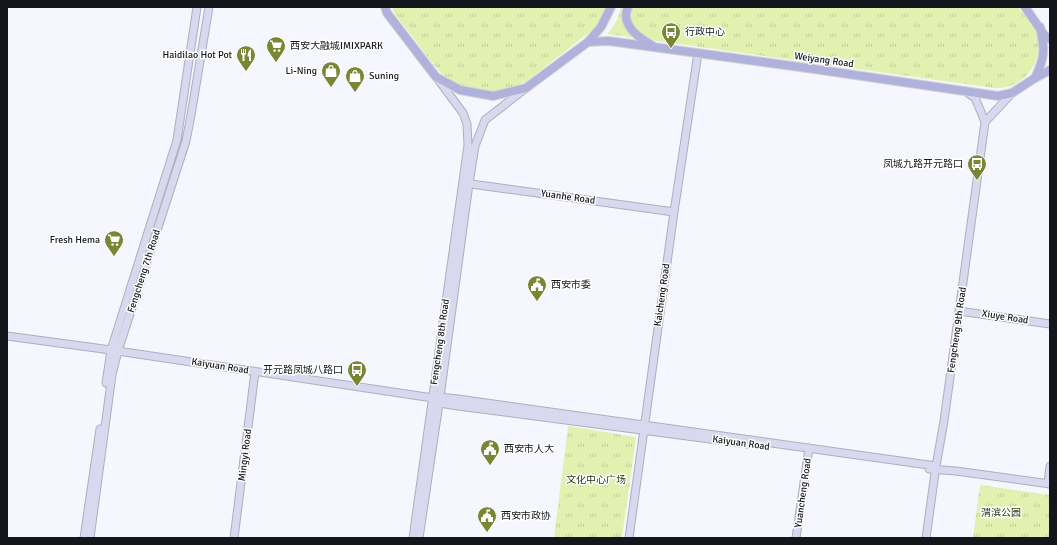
<svg xmlns="http://www.w3.org/2000/svg" width="1057" height="545" font-family="Signika,'Noto Sans SC',sans-serif">
  <defs>
    <pattern id="grass-tufts" width="24" height="20" patternUnits="userSpaceOnUse"><rect width="24" height="20" fill="#e3f1b0"/><path d="M3 7l-1-3M5 7V3M7 7l1-3M15 17l-1-3M17 17v-4M19 17l1-3" fill="none" stroke="#c2ce97"/></pattern>
  </defs>
  <rect width="100%" height="100%" fill="#f5f6fe"/>
  <path fill="url(#grass-tufts)" d="M392,7H607L598,24L591,31L527,81C501,95 469,95 446,77C437,70 430,60 423,51C414,39 405,27 395,15Z
    M621,7H1017C1024,13 1031,20 1035,28C1046,52 1032,81 1006,87C1002,88 998,88 994,88L607,34C614,27 620,16 621,7Z
    M568,426L636,437L622,538H554Z
    M980,485L1050,495V538H973Z"/>
  <g fill="none" stroke-linecap="round" stroke-linejoin="round">
    <defs>
      <path id="secondary" d="M965,91L975,98L981,112L985,122
        M464,183L674,212
        M959,311L1050,324
        M7,336L111,350L433,398L440,397L458,399L936,466
        M106,383L111,350L177,140L197,7
        M433,398L439,403L458,406L748,444
        M929,469L956,471L1050,484
        M1048,483L1050,466
        M84,538L100,429
        M90,538L112,375L118,351L186,141L191,115L209,7
        M234,538L255,372
        M413,538L468,145L467,124L463,113L437,78
        M419,538L440,397L469,184L475,146L485,120L526,88
        M629,538L674,212L698,53
        M796,538L809,448
        M926,538L936,466L944,421L985,122L1012,93"/>
      <path id="primary" d="M385,7L387,13L436,77L460,90L493,96L526,88L588,42L601,27L611,7
        M628,7C627,10 626,14 626,16C627,31 642,39 653,46
        M1025,7L1045,36L1050,39
        M588,42L609,41L807,68L998,96L1012,93L1035,78L1050,70
        M1035,78C1045,57 1045,50 1040,27"/>
    </defs>
    <use href="#secondary" stroke="#aeafbc" stroke-width="9"/>
    <use href="#primary" stroke="#d5d5d6" stroke-width="10"/>
    <use href="#secondary" stroke="#d8d9ee" stroke-width="7"/>
    <use href="#primary" stroke="#b1b2dc" stroke-width="8"/>
  </g>
  <defs>
    <symbol id="bus-pin" viewBox="-11 -11 22 30"><path d="M0 17L-7.5 6A9.5 9.5 0 1 1 7.5 6Z" fill="#798634" stroke="#fff"/><path d="M-5-6H5V4H4V6H2V4H-2V6H-4V4H-5ZM-3.5-4V0h7V-4ZM-3.5 1.2v1.5H-2V1.2ZM2 1.2v1.5H3.5V1.2Z" fill="#fff"/></symbol>
    <symbol id="supermarket-pin" viewBox="-11 -11 22 30"><path d="M0 17L-7.5 6A9.5 9.5 0 1 1 7.5 6Z" fill="#798634" stroke="#fff"/><path d="M-6-5.5h2.5l.6 2H6L4.5 2H-2.5L-4.4-4H-6ZM-1.5 3.2a1.3 1.3 0 1 0 .1 0ZM3 3.2a1.3 1.3 0 1 0 .1 0Z" fill="#fff"/></symbol>
    <symbol id="restaurant-pin" viewBox="-11 -11 22 30"><path d="M0 17L-7.5 6A9.5 9.5 0 1 1 7.5 6Z" fill="#798634" stroke="#fff"/><path d="M-5-6h1v4h1v-4h1v4h1v-4h1v5L-1.5 .5V6h-2V.5L-5-1ZM5-6V6H3V1.5H1.5Q1.5-4 5-6Z" fill="#fff"/></symbol>
    <symbol id="shop-pin" viewBox="-11 -11 22 30"><path d="M0 17L-7.5 6A9.5 9.5 0 1 1 7.5 6Z" fill="#798634" stroke="#fff"/><path d="M-5-2.5h2.3a2.7 3.5 0 0 1 5.4 0H5L5.5 6h-11ZM-1.5-2.5h3a1.5 2.3 0 0 0-3 0Z" fill="#fff"/></symbol>
    <symbol id="civic-pin" viewBox="-11 -11 22 30"><path d="M0 17L-7.5 6A9.5 9.5 0 1 1 7.5 6Z" fill="#798634" stroke="#fff"/><path d="M-.6-6.5H3V-4.5H.6V-3L4-1V1h2V6H-6V1h2V-1L-.6-3ZM-1.2 2.5V6h2.4V2.5Z" fill="#fff"/></symbol>
  </defs>
  <g fill-rule="evenodd">
    <use href="#bus-pin" x="660" y="21" width="22" height="30"/>
    <use href="#supermarket-pin" x="265" y="35" width="22" height="30"/>
    <use href="#restaurant-pin" x="235" y="44" width="22" height="30"/>
    <use href="#shop-pin" x="320" y="60" width="22" height="30"/>
    <use href="#shop-pin" x="344" y="65" width="22" height="30"/>
    <use href="#bus-pin" x="966" y="153" width="22" height="30"/>
    <use href="#supermarket-pin" x="103" y="229" width="22" height="30"/>
    <use href="#civic-pin" x="526" y="274" width="22" height="30"/>
    <use href="#bus-pin" x="346" y="359" width="22" height="30"/>
    <use href="#civic-pin" x="479" y="438" width="22" height="30"/>
    <use href="#civic-pin" x="476" y="505" width="22" height="30"/>
  </g>
  <g text-anchor="middle" dominant-baseline="central" stroke-width="3" stroke-linejoin="round" paint-order="stroke">
    <g font-size="10" fill="#15161b" stroke="#fff" text-anchor="start">
      <text x="685" y="32">行政中心</text>
      <text x="290" y="46">西安大融城IMIXPARK</text>
      <text x="232" y="55" text-anchor="end">Haidilao Hot Pot</text>
      <text x="317" y="71" text-anchor="end">Li-Ning</text>
      <text x="369" y="76">Suning</text>
      <text x="963" y="164" text-anchor="end">凤城九路开元路口</text>
      <text x="100" y="240" text-anchor="end">Fresh Hema</text>
      <text x="551" y="285">西安市委</text>
      <text x="343" y="370" text-anchor="end">开元路凤城八路口</text>
      <text x="504" y="449">西安市人大</text>
      <text x="501" y="516">西安市政协</text>
    </g>
    <g font-size="10" fill="#15161b" stroke="#fff">
      <text transform="translate(824 60) rotate(8)">Weiyang Road</text>
      <text transform="translate(568 197) rotate(8)">Yuanhe Road</text>
      <text transform="translate(144 271) rotate(-72)">Fengcheng 7th Road</text>
      <text transform="translate(662 295) rotate(-82)">Kaicheng Road</text>
      <text transform="translate(1005 317) rotate(9)">Xiuye Road</text>
      <text transform="translate(957 330) rotate(-82)">Fengcheng 9th Road</text>
      <text transform="translate(440 342) rotate(-82)">Fengcheng 8th Road</text>
      <text transform="translate(220 366) rotate(9)">Kaiyuan Road</text>
      <text transform="translate(741 443) rotate(8)">Kaiyuan Road</text>
      <text transform="translate(245 455) rotate(-83)">Mingyi Road</text>
      <text transform="translate(803 493) rotate(-82)">Yuancheng Road</text>
    </g>
    <g font-size="10" fill="#2f3510" stroke="#fff">
      <text x="596" y="480">文化中心广场</text>
      <text x="1001" y="513">渭滨公园</text>
    </g>
  </g>
  <rect width="1057" height="545" fill="none" stroke="#15161b" stroke-width="16"/>
</svg>
